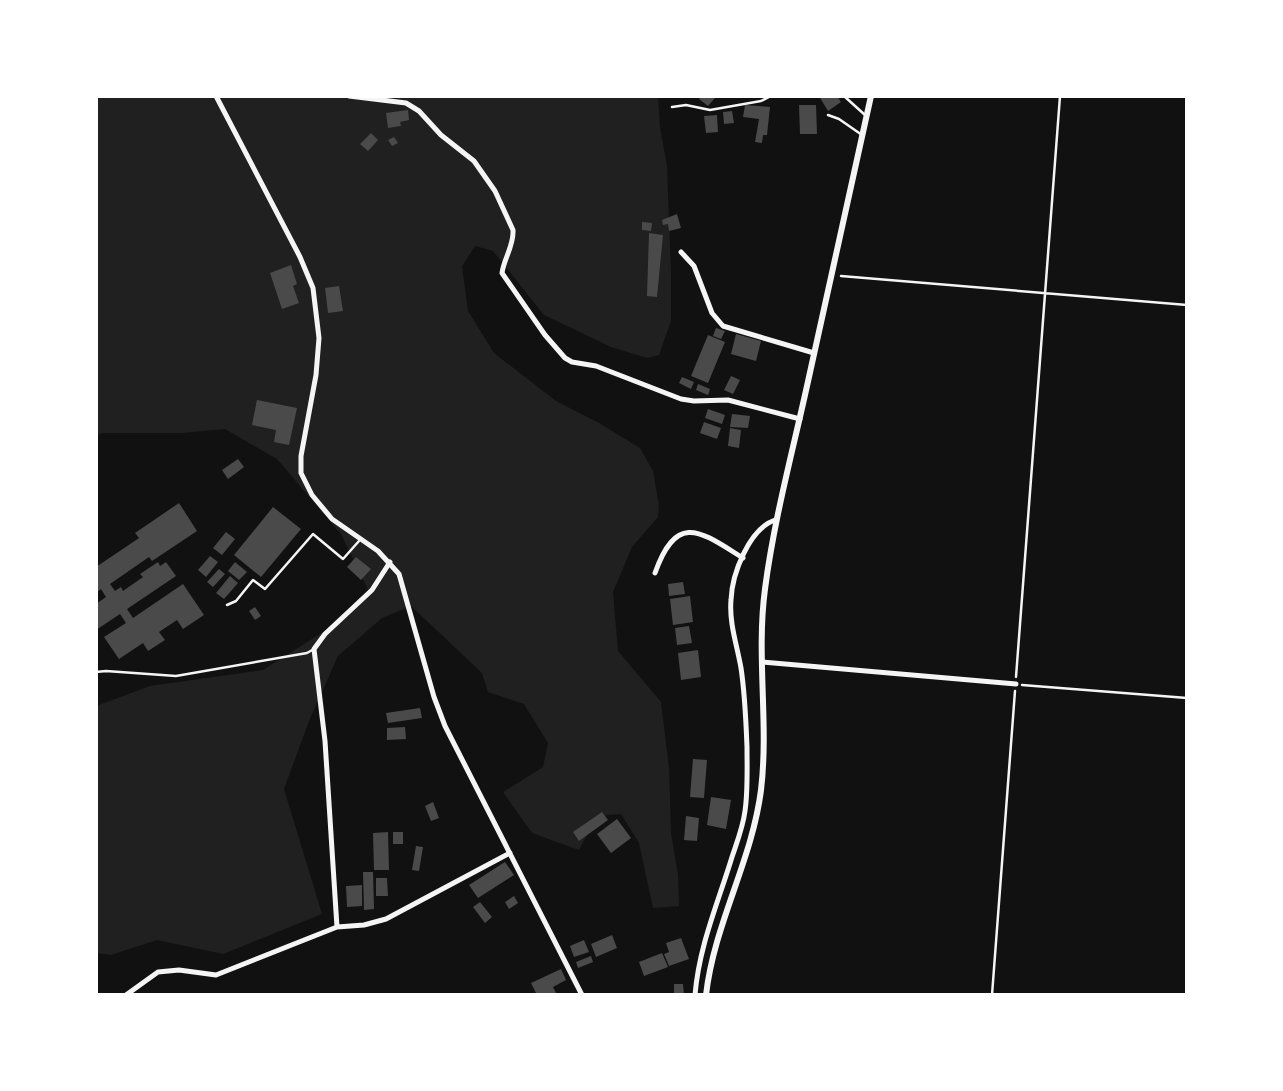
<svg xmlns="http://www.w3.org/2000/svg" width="1283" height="1091" font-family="Raleway,sans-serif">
  <rect width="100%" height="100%" fill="#111"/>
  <path fill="#202020" d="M96,96H658L660,127L667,166L671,274V321L659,355L647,358L611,347L544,315L493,251L475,246L462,266L468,311L494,353L556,401L599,423L640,448L653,471L659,506L658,517L632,547L613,592L618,651L661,702L669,768L671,833L678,875L679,906L653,908L639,843L621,814L597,816L579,850L532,833L503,792L543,767L548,743L524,704L488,692L482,673L411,606L382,618L338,656L309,721L284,789L322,914L223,954L157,940L111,955L96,953V706L150,686L263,670L339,622L369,592L341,534L277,459L225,429L182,433H102L96,436Z"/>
  <path fill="#4a4a4a" d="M702,96H713L715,98L708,106L699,99Z
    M819,96H837L841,102L828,111Z
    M745,105L770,107L767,135H763L762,143L755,142L759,119L743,117Z
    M799,105H816L817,134H800Z
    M408,110L409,120L400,122L401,126L388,128L386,113Z
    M732,111L734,123L724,124L723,112Z
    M717,115L718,132L706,133L704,116Z
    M371,133L378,140L368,151L360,144Z
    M394,137L398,143L392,146L388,140Z
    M677,214L681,228L669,231L668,224L663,225L662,220Z
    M642,222L652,223L651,231L642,230Z
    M649,233L663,235L657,297L647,296Z
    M291,265L297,284L293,286L299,303L282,309L270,273Z
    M339,286L343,311L328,313L325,288Z
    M716,328L725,331L721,339L713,336Z
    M736,334L761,341L756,361L731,354Z
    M708,335L725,342L708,383L691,376Z
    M731,376L740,380L733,394L724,390Z
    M682,377L694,382L691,389L679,383Z
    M698,384L710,389L708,395L696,390Z
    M257,400L297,408L289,445L274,442L276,430L252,425Z
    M708,409L725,415L722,424L705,418Z
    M732,414L750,416L748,428L730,427Z
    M704,422L721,428L717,439L700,433Z
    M730,428L741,430L739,448L728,446Z
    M238,459L244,467L228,479L222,470Z
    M179,503L197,531L152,561L149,557L110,584L115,591L121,587L123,591L143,577L140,574L158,562L160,566L166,562L176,576L127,609L133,618L183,584L204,615L183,629L177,620L159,632L165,640L148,651L143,643L119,659L104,637L126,623L120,614L96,630V604L106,597L101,589L96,593V567L139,538L135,533Z
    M273,507L301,529L261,577L234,555Z
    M226,532L235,539L222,555L213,548Z
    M210,556L218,562L206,577L198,570Z
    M356,557L371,569L361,580L347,567Z
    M235,562L247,572L239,580L228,571Z
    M219,569L225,574L213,587L207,582Z
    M230,576L238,583L224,599L216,593Z
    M683,582L685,594L669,596L668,584Z
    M690,596L693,622L673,625L670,599Z
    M255,607L261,616L255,620L249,611Z
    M689,626L692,643L677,645L675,628Z
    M698,650L701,677L681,680L678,653Z
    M420,708L422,718L388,723L386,713Z
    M405,727L406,739L387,740V728Z
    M693,759L707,760L704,798L690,797Z
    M711,797L731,800L726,829L707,825Z
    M433,802L439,818L431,821L425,806Z
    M602,812L608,820L579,841L573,832Z
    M686,816L699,818L697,841L684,840Z
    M617,819L631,838L611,853L597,834Z
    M388,832L389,870H374L373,833Z
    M393,832H403V844H393Z
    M416,846L423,847L419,871L412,870Z
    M505,862L514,875L478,898L469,885Z
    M363,872H373L374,909L364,910Z
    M376,878H387L388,896H376Z
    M362,885V906L347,907L346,886Z
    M514,896L518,903L509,909L505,902Z
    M480,902L492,917L485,923L473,907Z
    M612,935L617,948L596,957L591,944Z
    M681,938L689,959L669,966L664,954L669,952L666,943Z
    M584,940L589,952L574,957L570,946Z
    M662,953L668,967L644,976L639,962Z
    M591,956L593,962L578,968L576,962Z
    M561,969L566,980L553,987L557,995H537L531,983Z
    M674,984H683L684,995H674Z"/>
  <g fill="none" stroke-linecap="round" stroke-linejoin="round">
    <path stroke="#f5f5f5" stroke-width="2.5" d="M841,276L1187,305
      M1016,677L1060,96
      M1022,685L1187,698
      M992,995L1015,691"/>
    <path stroke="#f5f5f5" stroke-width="2.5" d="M844,96L865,115
      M672,107L686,105L710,110L761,101L771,96
      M828,115L839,119L862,135
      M227,605L236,601L253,580L265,589L313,534L343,559L359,541
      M96,672L106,671L176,676L307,653L314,649"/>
    <path stroke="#f5f5f5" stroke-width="5" d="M216,96L300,257L313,288L319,338L316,375L301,456V473L312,495L332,519L378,551L399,574L434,697L445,726L582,995
      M349,96L406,103L419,111L441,135L474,161L495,191L513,230C514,246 504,258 502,273L545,335L565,358L572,362L596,366L681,399L694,401L728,400L800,419
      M681,252L694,266L712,313L723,326L814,353
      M655,573C677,511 701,532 743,558
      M762,662L1016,684
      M337,927L325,741L314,649L325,634L372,590L390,562
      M126,995L158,972L179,970L216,975L337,927L364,925L386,919L510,853
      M695,995C699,946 718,903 732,857C737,842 743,827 745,811C748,791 747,768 747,747C746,721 745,694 741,668C737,645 729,623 731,600C732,574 749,529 775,520"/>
    <path stroke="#f5f5f5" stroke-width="6" d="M706,995C714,924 752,861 761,790C769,723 756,656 765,589C774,520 792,454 807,386C828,290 849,193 871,96"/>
  </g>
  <rect width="1283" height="1091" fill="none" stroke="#ffffff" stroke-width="196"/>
</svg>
